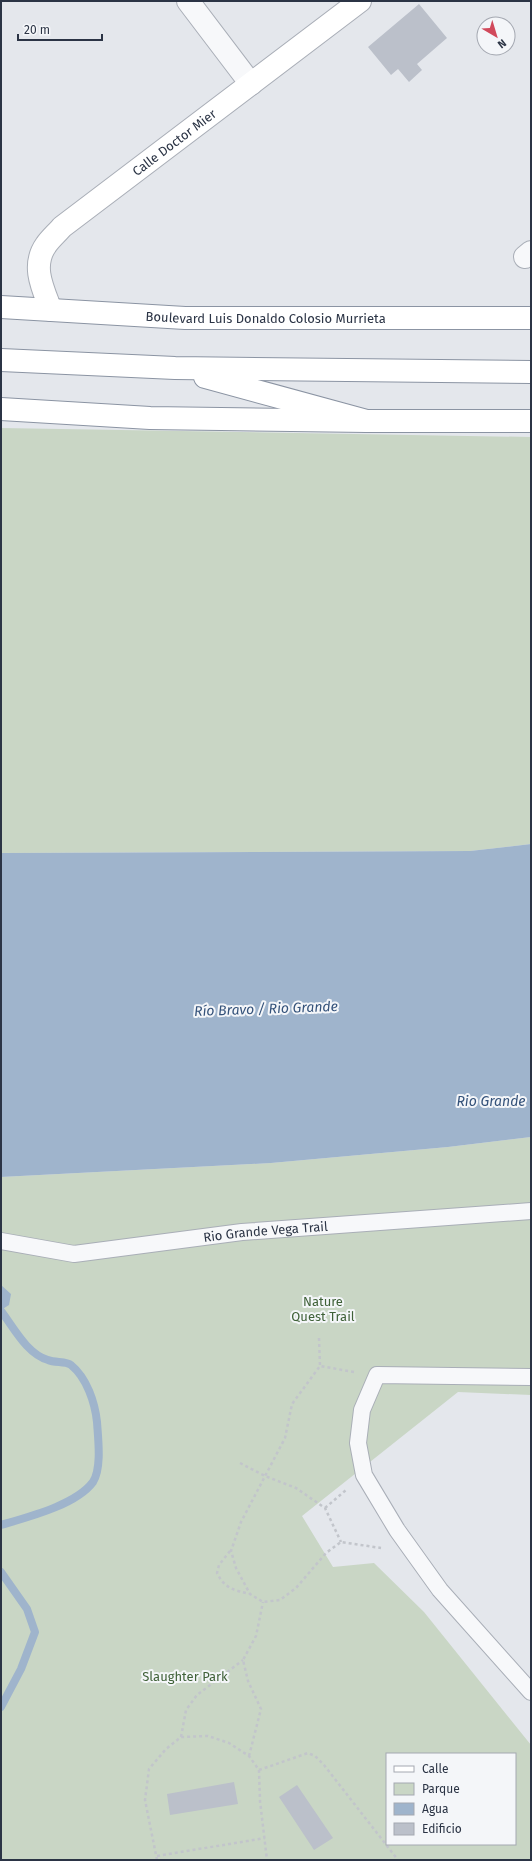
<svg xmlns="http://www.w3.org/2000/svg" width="532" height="1861" font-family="'Fira Sans',sans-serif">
  <rect width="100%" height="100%" fill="#e4e7ec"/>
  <path fill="#c9d6c5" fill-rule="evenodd" d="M1,428L531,437V844L470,851L1,853Z
    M531,1137V1395L458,1392L302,1516L333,1567L374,1563L424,1612L531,1745V1860H1V1177L271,1163L448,1147ZM387,1754H515V1844H387Z"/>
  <path fill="#9fb4cc" d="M531,844V1137L448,1147L271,1163L1,1177V853L470,851Z
    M1,1285L11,1294L9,1305L1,1310Z"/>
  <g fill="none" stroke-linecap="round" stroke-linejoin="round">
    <path stroke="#9fb4cc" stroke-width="8" d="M1,1311C14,1328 27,1354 48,1360C55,1363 66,1361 71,1365C87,1378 95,1403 97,1422C98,1438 102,1468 93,1482C76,1505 28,1517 1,1525
      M1,1572L27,1609L35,1632L21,1669L1,1707"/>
  </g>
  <path fill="#bbc0ca" d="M419,4L447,38L417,64L422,70L409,82L398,69L391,75L368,47Z
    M234,1782L238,1804L170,1815L167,1794Z
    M297,1785L333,1838L314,1850L279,1797Z"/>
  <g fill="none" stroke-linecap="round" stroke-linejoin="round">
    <defs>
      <g id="lane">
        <path id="s1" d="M1,1241L74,1254L242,1232L531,1211"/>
        <path d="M531,1377L377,1375L362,1410L358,1443L364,1475L397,1530L440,1590L531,1692"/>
      </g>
      <path id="street" d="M188,1L251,84
        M525,257L531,252"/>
      <g id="secondary">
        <path id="s2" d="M51,310C43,289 31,266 46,245C50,239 57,233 62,227L360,1"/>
      </g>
      <g id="highway">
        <path id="s3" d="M1,307L185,318H531"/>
        <path d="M1,360L175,368L531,372"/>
        <path d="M205,377L367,421H531"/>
        <path d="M1,409L150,418L367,421"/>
      </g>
    </defs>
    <use href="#lane" stroke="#a9aeb7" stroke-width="18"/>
    <use href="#street" stroke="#a9aeb7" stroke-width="24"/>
    <use href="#secondary" stroke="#a9aeb7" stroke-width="24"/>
    <use href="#highway" stroke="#8b94a3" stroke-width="24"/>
    <path stroke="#c2c5cb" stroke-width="2.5" stroke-dasharray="3 3" stroke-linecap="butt" d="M319,1338L320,1366
      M354,1372L320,1366L292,1404L285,1438L241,1522L231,1551L236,1568L250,1594L263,1602L280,1600L296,1588L326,1553L341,1542L381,1548
      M240,1463L265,1476L296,1488L325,1508L341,1542
      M325,1508L346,1490
      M230,1551L219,1565L217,1573C225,1589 234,1590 250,1594
      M181,1737L186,1710L197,1695L243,1660
      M249,1756L261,1709L248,1681L243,1660L256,1636L263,1602
      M259,1770L308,1753L315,1756L324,1765L398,1860
      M157,1856L265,1838
      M157,1860L145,1800L149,1769L166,1749L181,1737L208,1736L229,1743L249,1756L259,1770L260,1801L267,1860"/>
    <use href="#lane" stroke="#f7f8fa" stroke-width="16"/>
    <use href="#street" stroke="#f7f8fa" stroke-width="22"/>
    <use href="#secondary" stroke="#fff" stroke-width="22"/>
    <use href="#highway" stroke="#fff" stroke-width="22"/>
  </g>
  <g text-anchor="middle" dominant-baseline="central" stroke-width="4" stroke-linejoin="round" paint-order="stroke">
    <g font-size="13" fill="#2b3445" stroke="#f4f6f9">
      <text stroke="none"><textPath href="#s2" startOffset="233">Calle Doctor Mier</textPath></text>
      <text stroke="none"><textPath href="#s3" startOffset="265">Boulevard Luis Donaldo Colosio Murrieta</textPath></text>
      <text stroke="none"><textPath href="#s1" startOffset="267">Rio Grande Vega Trail</textPath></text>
    </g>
    <g font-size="13" fill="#3f6138" stroke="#f4f6f9">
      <text x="323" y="1301">Nature<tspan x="323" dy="15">Quest Trail</tspan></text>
      <text x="185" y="1676">Slaughter Park</text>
    </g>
    <g font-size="14" font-style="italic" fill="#34527a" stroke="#f4f6f9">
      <text transform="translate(266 1009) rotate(-2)">Río Bravo / Rio Grande</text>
      <text x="491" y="1101">Rio Grande</text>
    </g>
  </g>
  <rect width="532" height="1861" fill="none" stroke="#2b3445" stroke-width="4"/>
  <rect x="386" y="1753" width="130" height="92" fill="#f4f6f9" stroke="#a4a8b1"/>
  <rect x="394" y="1766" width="20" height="6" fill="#ffffff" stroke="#a4a8b1"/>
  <text x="422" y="1773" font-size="12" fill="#2b3445">Calle</text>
  <rect x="394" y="1783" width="20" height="12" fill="#c9d6c5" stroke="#a4a8b1"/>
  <text x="422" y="1793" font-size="12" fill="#2b3445">Parque</text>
  <rect x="394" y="1803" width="20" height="12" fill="#9fb4cc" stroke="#a4a8b1"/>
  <text x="422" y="1813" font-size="12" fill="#2b3445">Agua</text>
  <rect x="394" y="1823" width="20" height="12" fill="#bbc0ca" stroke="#a4a8b1"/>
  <text x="422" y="1833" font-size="12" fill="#2b3445">Edificio</text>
  <g transform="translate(496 36) rotate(142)"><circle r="19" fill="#f4f6f9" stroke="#a4a8b1"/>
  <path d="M0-3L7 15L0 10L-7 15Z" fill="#d1495b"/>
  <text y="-6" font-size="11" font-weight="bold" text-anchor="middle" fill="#2b3445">N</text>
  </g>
  <path d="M18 34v6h84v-6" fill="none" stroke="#2b3445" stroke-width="2"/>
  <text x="24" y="34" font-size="12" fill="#2b3445" stroke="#f4f6f9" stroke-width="3" paint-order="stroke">20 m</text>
</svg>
